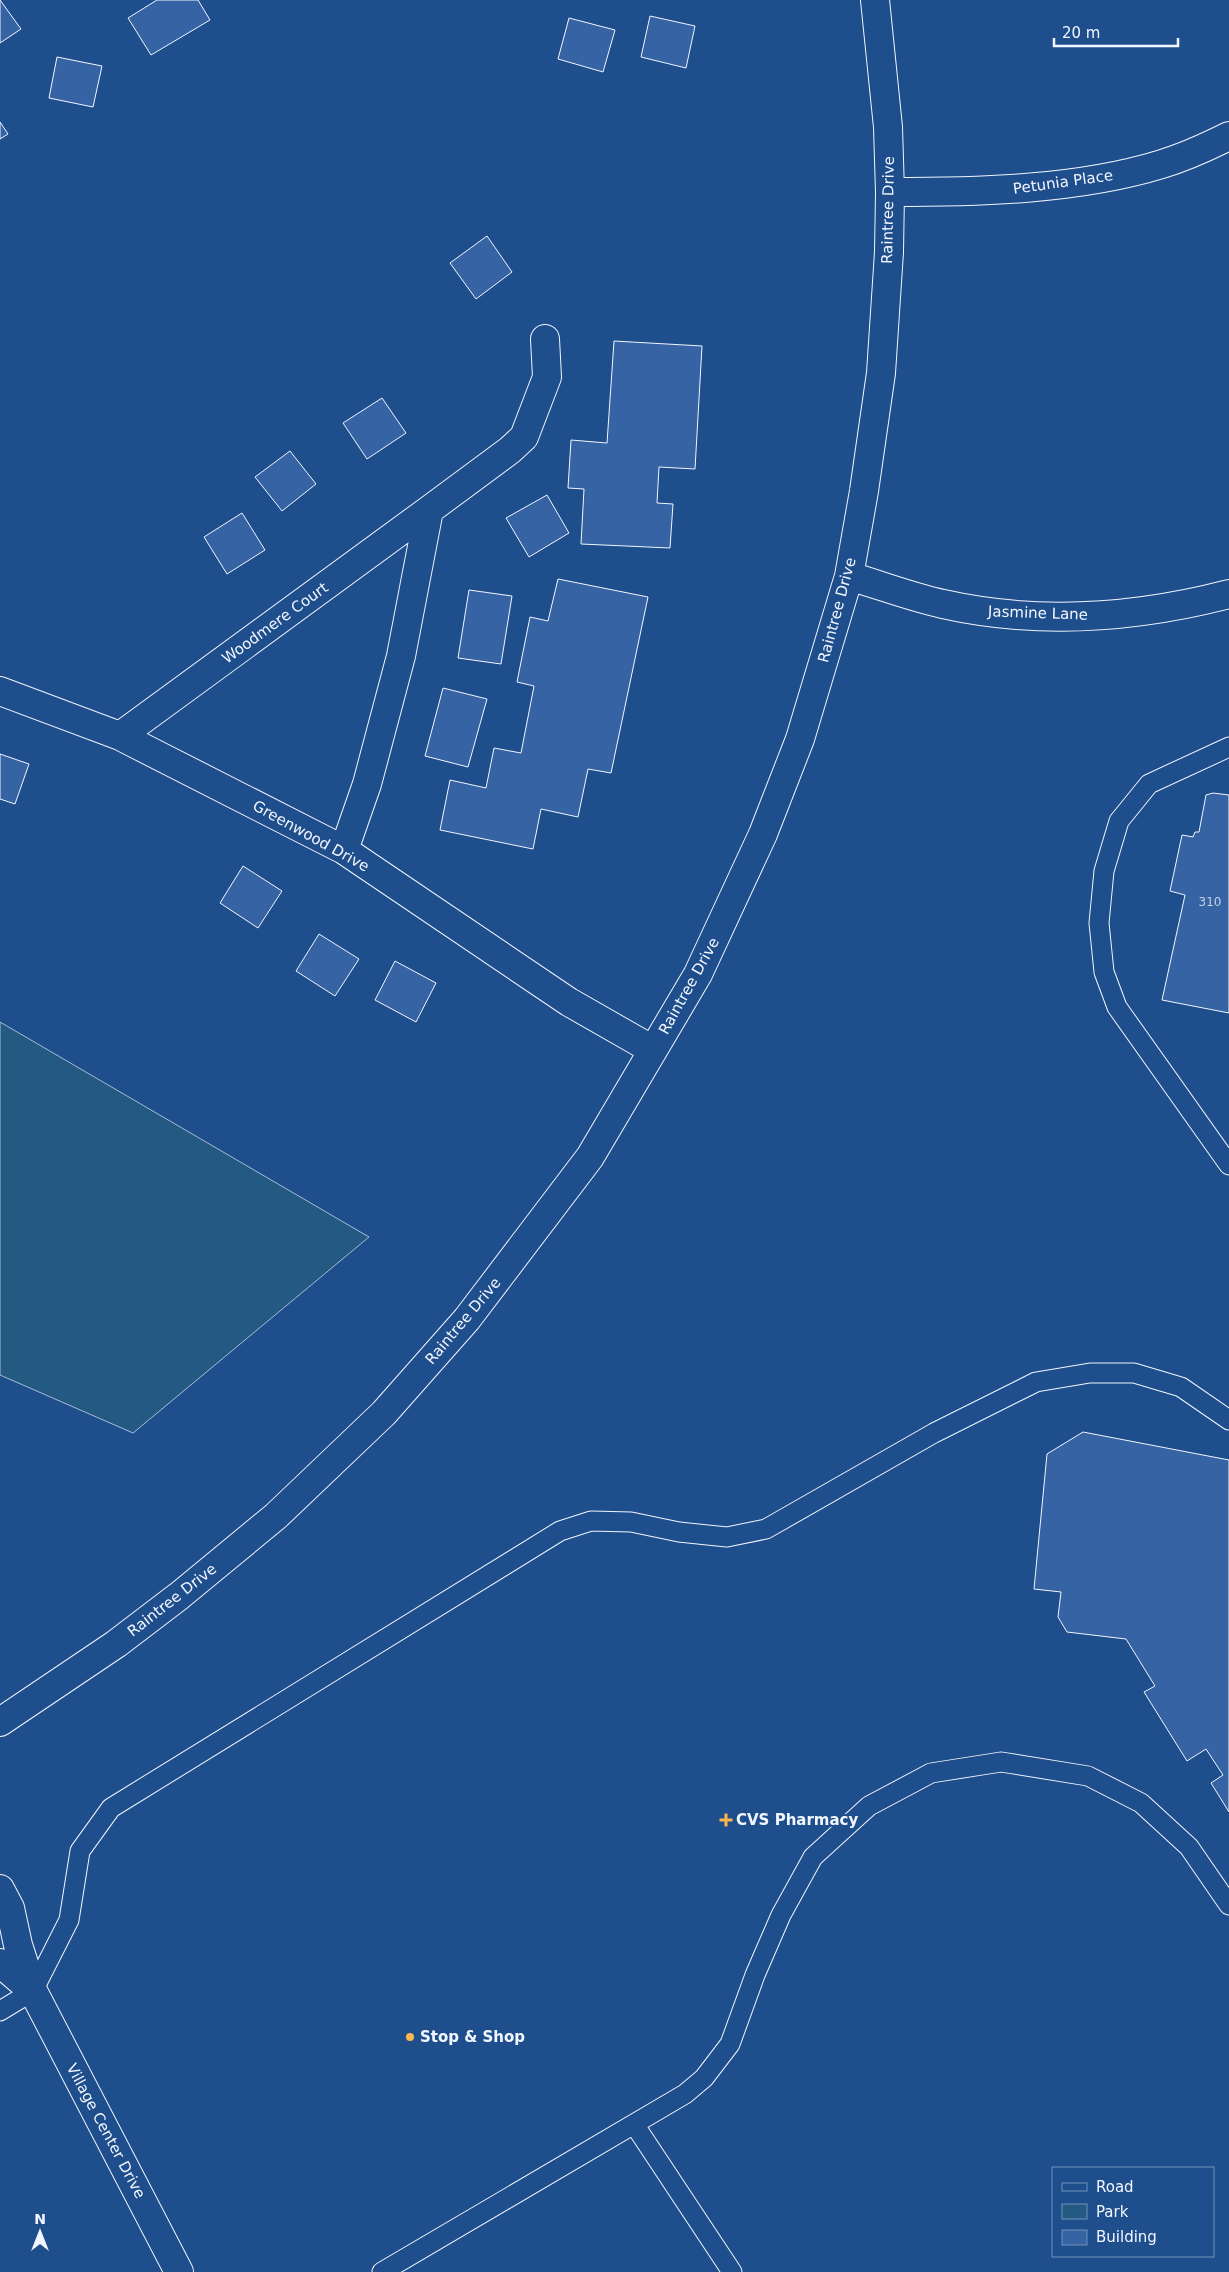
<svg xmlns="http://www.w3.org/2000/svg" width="1229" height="2272" font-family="'DejaVu Sans',sans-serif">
  <rect width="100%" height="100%" fill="#1f4e8c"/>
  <path fill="#245a82" stroke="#a8bbd7" d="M0,1022L369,1237L133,1433L0,1375Z"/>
  <path fill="#3563a3" stroke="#f2f6ff" d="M0,0L21,29L0,43Z
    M157,0H198L210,20L151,55L128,18Z
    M650,16L695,26L686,68L641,57Z
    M569,18L615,30L603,72L558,59Z
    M57,57L102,66L93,107L49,98Z
    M0,122L8,134L0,139Z
    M487,236L512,272L476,299L450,263Z
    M614,341L702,346L695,469L659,467L657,503L673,504L670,548L581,544L584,489L568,488L571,440L607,443Z
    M382,398L406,433L367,459L343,423Z
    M290,451L316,484L282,511L255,477Z
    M547,495L569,533L529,557L506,518Z
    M242,513L265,550L227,574L204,537Z
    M558,579L648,597L611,773L588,769L578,817L541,809L533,849L440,830L450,780L486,788L494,748L521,753L534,686L517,682L530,617L548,621Z
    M469,590L512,596L501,664L458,658Z
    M443,688L487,699L468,767L425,756Z
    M0,754L29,764L15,804L0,799Z
    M1213,793L1229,795V1013L1162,1000L1185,895L1170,891L1182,835L1193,837L1195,832H1199L1206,795Z
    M243,866L282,891L258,928L220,903Z
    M319,934L359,959L335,996L296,971Z
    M395,961L436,983L416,1022L375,1000Z
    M1083,1432L1229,1460V1812L1211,1783L1223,1775L1206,1749L1187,1761L1144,1692L1155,1686L1126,1639L1067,1632L1058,1617L1061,1592L1034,1589L1047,1454Z"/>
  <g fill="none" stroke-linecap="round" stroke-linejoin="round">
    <defs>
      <path id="service" d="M1229,747L1149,784L1119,821L1104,871L1099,923L1104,972L1117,1007L1229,1165
        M0,2011L33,1991L69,1920L80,1851L111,1808L560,1531L591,1521L631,1522L679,1532L727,1537L766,1529L934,1433L1036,1382L1090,1373H1134L1181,1387L1229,1420
        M634,2124L732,2272
        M382,2272L685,2094L704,2078L730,2044L755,1975L781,1915L813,1857L869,1806L931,1773L1001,1762L1088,1776L1141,1803L1189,1847L1229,1905"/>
      <path id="minor" d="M890,192C978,192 1078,190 1162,164C1185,157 1207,147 1229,136
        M849,576C880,585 911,597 943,604C1037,625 1136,618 1229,594
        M0,691L120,736L344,850L569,1002L653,1050
        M120,736L429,510
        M344,850L367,784L401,656L429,510L510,450L524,437L547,377L545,339
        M0,1722L116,1644L179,1596L276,1516L384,1413L467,1319L590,1157L698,974L763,834L800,739L849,576L864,491L881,373L889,252L890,192L888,127L875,0
        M0,1889L10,1908L18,1945L33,1991L179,2272
        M0,1963L33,1991"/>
    </defs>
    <use href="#service" stroke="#f2f6ff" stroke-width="21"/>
    <use href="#minor" stroke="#f2f6ff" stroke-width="30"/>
    <use href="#service" stroke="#1f4e8c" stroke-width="19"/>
    <use href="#minor" stroke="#1f4e8c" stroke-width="28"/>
  </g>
  <g fill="#ffb74d" stroke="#1f4e8c" stroke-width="2">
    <path d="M723.5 1812.5h5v5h5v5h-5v5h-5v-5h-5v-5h5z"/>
    <circle cx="410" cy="2037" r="5"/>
  </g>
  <g text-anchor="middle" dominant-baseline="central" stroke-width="4" stroke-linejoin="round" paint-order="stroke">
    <g font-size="12" fill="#c3d1e8">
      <text x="1210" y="902">310</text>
    </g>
    <g font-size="15" fill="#f2f6ff" stroke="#1f4e8c">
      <text transform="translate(1063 182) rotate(-8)">Petunia Place</text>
      <text transform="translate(888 210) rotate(-89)">Raintree Drive</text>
      <text transform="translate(837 610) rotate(-75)">Raintree Drive</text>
      <text transform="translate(1038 613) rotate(2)">Jasmine Lane</text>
      <text transform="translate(275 623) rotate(-36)">Woodmere Court</text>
      <text transform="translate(311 836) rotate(29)">Greenwood Drive</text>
      <text transform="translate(689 986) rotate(-61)">Raintree Drive</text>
      <text transform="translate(463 1321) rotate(-50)">Raintree Drive</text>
      <text transform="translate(172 1600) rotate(-38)">Raintree Drive</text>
      <text transform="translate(106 2131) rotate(62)">Village Center Drive</text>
    </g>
    <g font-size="15" font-weight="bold" fill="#f2f6ff" stroke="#1f4e8c" text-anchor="start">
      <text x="736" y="1820">CVS Pharmacy</text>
      <text x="420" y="2037">Stop &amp; Shop</text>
    </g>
  </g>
  <rect x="1052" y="2167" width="162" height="90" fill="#1f4e8c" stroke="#7391ba"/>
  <rect x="1062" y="2183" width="25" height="8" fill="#1f4e8c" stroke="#7391ba"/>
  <text x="1096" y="2192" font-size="15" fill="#f2f6ff">Road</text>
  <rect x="1062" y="2204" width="25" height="15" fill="#245a82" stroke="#7391ba"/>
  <text x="1096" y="2217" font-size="15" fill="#f2f6ff">Park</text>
  <rect x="1062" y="2230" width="25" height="15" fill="#3563a3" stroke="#7391ba"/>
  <text x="1096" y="2242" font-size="15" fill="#f2f6ff">Building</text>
  <g transform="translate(40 2232)" stroke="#1f4e8c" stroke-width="4" paint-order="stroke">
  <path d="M0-4L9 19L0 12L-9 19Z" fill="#f2f6ff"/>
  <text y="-8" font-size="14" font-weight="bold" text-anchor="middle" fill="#f2f6ff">N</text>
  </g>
  <path d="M1054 38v8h124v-8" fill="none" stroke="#f2f6ff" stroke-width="2.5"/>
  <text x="1062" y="38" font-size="15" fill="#f2f6ff" stroke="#1f4e8c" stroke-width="4" paint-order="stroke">20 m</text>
</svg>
